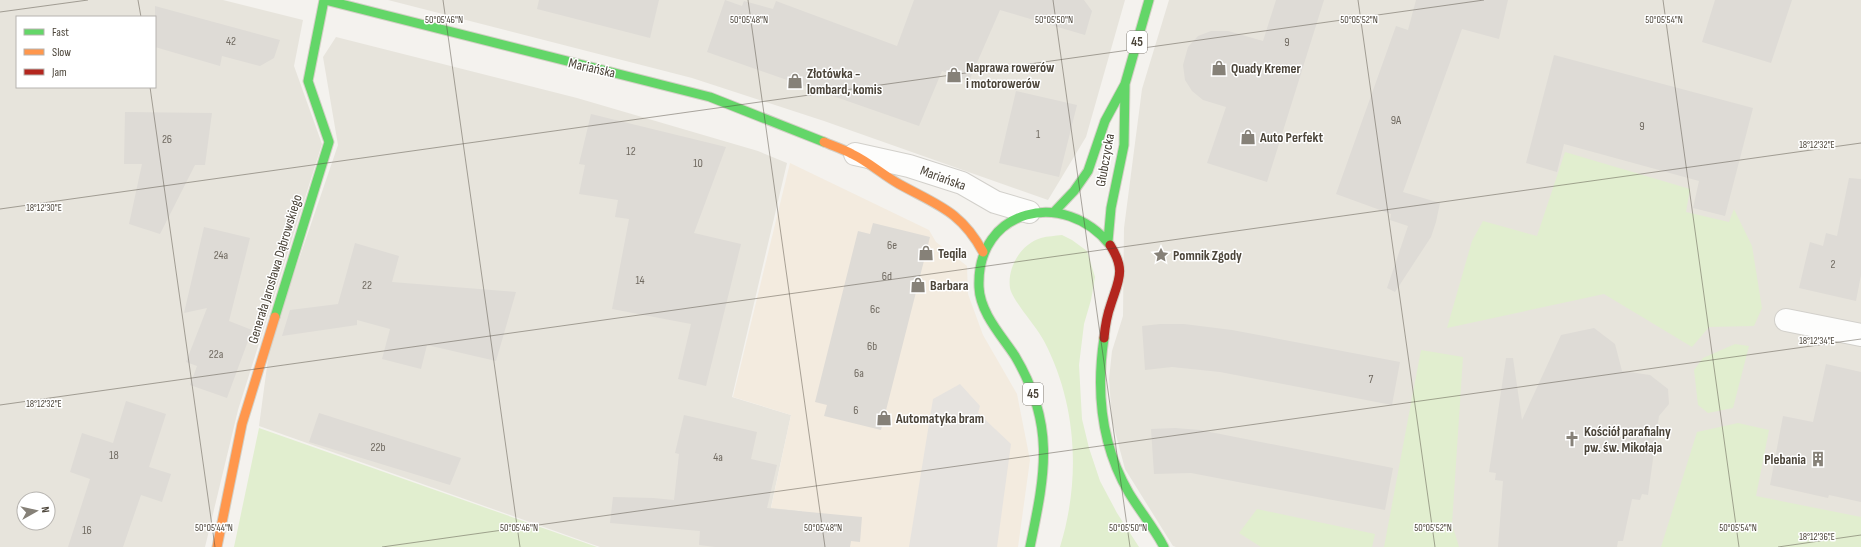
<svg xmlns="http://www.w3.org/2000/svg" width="1861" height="547" font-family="'Sofia Sans Condensed',sans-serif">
  <rect width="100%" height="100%" fill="#f4f2ee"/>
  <path fill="#e7e4dc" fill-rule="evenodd" d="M0,0H223L303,20L294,66L322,144L238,410L205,547H0ZM17,17H155V87H17ZM24,499H48V523H24Z
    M388,0H1125L1086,137L1048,200L824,121L692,78Z
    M1169,0H1861V547H1176L1173,546L1125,469L1112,420L1109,379L1112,351L1123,316L1124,228L1142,89Z
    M336,37L577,98L758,151L787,163L732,397L791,415L771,507L802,511L798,547H600L259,426L270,344L338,145L323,57Z"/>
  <path fill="#f3ebdf" d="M790,163L929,230L936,242L967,266L968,294L983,335L1017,394L1030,460L1018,547H798L802,511L771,508L791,415L733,397Z"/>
  <path fill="#e1eecf" d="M1565,152L1690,189L1686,212L1729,222L1734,209L1752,246L1762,308L1754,326L1709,327L1692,347L1604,294L1447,328L1472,241L1483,221L1537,236Z
    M1062,235L1072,240L1087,251L1095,277L1091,300L1084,324L1079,365L1082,419L1089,448L1100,481L1117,513L1139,547H1060C1081,479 1077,404 1044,341C1037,327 1012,300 1010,288C1007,267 1021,244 1041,238C1048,236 1055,236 1062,235Z
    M1735,344L1749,346L1733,408L1708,413L1698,405L1694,370L1703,358Z
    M1421,350L1463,357L1452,524L1459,547H1384Z
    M1738,423L1769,430L1756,496L1861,517V547H1661L1697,432Z
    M259,428L597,547H234Z
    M1257,509L1375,534L1372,547H1261L1239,533Z"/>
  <path fill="#e6e3df" d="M960,384L980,406L978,413L1011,444L997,547H909L933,399Z"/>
  <path fill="#dedbd6" d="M539,0H659L650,38L537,9Z
    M725,0L742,6L744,1L773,9L776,1L897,46L914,0H1084L1092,11L1085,35L1000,10L969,81L942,71L919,126L707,52Z
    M1276,0H1324L1267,182L1207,163L1226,107L1203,100L1192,91L1185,80L1183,65L1188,47L1198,36L1211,31H1228L1263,41Z
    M1416,0H1508L1499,39L1462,29L1403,192L1440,203L1436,222L1431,237L1395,292L1387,288L1408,226L1390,220L1391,214L1336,194L1396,26L1408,30Z
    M1715,0H1792L1771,63L1702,42Z
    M155,6L280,40L274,58L260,66L222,56L220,66L155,47Z
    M1554,55L1753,108L1725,216L1693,208L1699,181L1564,144L1557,172L1526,163Z
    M1016,91L1077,105L1059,177L999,163Z
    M125,112L212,113L205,165H195L160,234L129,224L142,164H124Z
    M591,114L726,147L694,233L741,244L706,386L678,379L691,324L612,309L629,219L615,217L618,200L579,194L585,165L579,164Z
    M1849,178L1861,179V275L1856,301L1799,288L1810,242L1823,246L1826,233L1837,236Z
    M873,223L930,237L881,430L824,416L827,405L815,402L858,231L870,234Z
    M204,227L250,238L229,321L252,330L227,398L190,385L197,366L186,362L207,308L184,313Z
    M355,243L399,256L392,282L516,292L496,361L427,345L421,369L382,359L390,329L357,320V325L282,336L290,310L338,304Z
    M1160,324H1184L1232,330L1400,362L1392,405L1220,372L1172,367L1145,370L1142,326Z
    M1594,328L1615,344L1622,371L1650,375L1668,389L1669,404L1659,416L1648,495L1642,494L1640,500L1632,499L1623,541H1618L1617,547H1498L1503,481L1495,480L1496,473L1489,472L1506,358H1513L1522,420L1561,335Z
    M1826,364L1861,372V502L1829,495L1828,498L1770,485L1783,416L1813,422Z
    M126,401L166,414L149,467L171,474L162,502L141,495L123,547H68L90,479L70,472L82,433L113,443Z
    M319,413L461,458L450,485L309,442Z
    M684,415L757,432L751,459L777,465L767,508L862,517L860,542L851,541L850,547H715L699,545L700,531L610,523L613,497L653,498L674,500L679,454L675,453Z
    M1175,428L1200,430L1393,468L1385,510L1191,473L1154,474L1151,429Z"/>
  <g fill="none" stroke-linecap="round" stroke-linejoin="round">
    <defs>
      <path id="street" d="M855,154L909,166L962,183L995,202L1029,212
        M1786,320L1861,335"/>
      <path id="fast" d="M325,0L710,97L824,142
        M1054,212L1074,191L1088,171L1105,121L1125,84L1149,0
        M1108,241L1111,208L1124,145L1125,85
        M275,317L329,142L308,81L324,0
        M1104,338C1096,391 1101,445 1129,493C1140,511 1154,528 1164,547
        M1030,547C1045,474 1056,425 1015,356C1002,336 980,313 979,287C976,208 1065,188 1110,245"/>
      <path id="slow" d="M824,142C833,146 843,149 852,154C869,162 883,175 899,184C937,205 961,211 983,252
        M217,547L242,424L275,317"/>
      <path id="jam" d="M1104,338C1105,327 1107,315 1111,304C1119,279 1126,270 1110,245"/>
    </defs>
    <use href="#street" stroke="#d2d0cb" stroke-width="24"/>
    <use href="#fast" stroke="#d3cfc5" stroke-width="11"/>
    <use href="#slow" stroke="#d3cfc5" stroke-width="11"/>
    <use href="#jam" stroke="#d3cfc5" stroke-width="11"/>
    <use href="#street" stroke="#fdfdfc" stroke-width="22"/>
    <use href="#fast" stroke="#63d668" stroke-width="9"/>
    <use href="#slow" stroke="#ff974d" stroke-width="9"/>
    <use href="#jam" stroke="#b3261e" stroke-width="9"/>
  </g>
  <path fill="none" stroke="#4b4439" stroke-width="1" stroke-opacity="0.45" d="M138,0L141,17M443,0L520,547M748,0L825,547M1053,0L1130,547M1358,0L1435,547M1663,0L1739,547M0,12L88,0M150,87L215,547M0,209L1484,0M0,405L1861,143M382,547L1861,339M1778,547L1861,535"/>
  <defs>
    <symbol id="shop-bare" viewBox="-9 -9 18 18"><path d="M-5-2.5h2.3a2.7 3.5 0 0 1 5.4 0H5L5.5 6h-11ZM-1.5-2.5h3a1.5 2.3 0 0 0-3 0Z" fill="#868178" stroke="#fff" stroke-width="2.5" paint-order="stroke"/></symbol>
    <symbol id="sight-bare" viewBox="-9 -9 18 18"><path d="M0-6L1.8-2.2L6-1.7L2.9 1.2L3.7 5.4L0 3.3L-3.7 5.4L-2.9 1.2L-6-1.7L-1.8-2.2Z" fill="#868178" stroke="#fff" stroke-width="2.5" paint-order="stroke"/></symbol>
    <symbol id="church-bare" viewBox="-9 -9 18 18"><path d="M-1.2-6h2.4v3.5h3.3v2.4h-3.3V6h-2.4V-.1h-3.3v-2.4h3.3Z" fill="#868178" stroke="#fff" stroke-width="2.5" paint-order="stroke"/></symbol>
    <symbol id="building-bare" viewBox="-9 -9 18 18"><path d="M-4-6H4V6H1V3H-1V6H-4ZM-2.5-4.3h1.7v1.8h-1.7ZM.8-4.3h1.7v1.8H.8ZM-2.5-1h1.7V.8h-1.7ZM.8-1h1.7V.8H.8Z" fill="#868178" stroke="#fff" stroke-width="2.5" paint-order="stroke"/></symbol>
  </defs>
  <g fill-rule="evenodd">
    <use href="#shop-bare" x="1208" y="57" width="22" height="22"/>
    <use href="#shop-bare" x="943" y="64" width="22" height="22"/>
    <use href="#shop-bare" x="784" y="70" width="22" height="22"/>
    <use href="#shop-bare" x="1237" y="126" width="22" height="22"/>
    <use href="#shop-bare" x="915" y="242" width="22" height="22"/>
    <use href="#sight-bare" x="1150" y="244" width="22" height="22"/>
    <use href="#shop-bare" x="907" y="274" width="22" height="22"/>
    <use href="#shop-bare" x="873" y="407" width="22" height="22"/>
    <use href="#church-bare" x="1561" y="428" width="22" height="22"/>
    <use href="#building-bare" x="1807" y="448" width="22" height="22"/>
  </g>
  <g text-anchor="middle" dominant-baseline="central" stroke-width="3" stroke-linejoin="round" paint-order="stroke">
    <g font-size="12" fill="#706a61">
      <text x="231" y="41">42</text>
      <text x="1287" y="42">9</text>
      <text x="1396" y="120">9A</text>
      <text x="1642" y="126">9</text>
      <text x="1038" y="134">1</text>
      <text x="167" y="139">26</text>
      <text x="631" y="151">12</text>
      <text x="698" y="163">10</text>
      <text x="892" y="245">6e</text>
      <text x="221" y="255">24a</text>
      <text x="1833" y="264">2</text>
      <text x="887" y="276">6d</text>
      <text x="640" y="280">14</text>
      <text x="367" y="285">22</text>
      <text x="875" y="309">6c</text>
      <text x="872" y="346">6b</text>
      <text x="216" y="354">22a</text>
      <text x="859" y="373">6a</text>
      <text x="1371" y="379">7</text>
      <text x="856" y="410">6</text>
      <text x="378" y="447">22b</text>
      <text x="114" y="455">18</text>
      <text x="718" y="457">4a</text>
      <text x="87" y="530">16</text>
    </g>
    <g fill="#fff" stroke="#817c74" stroke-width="1">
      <rect x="1127" y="31" width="20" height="22" rx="3"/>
      <rect x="1023" y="383" width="20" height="22" rx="3"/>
    </g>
    <g font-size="13" font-weight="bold" fill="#4b4439">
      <text x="1137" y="42">45</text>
      <text x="1033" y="394">45</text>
    </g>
    <g font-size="14" font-weight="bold" fill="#4b4439" stroke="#fff" text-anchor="start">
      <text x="966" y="67">Naprawa rowerów<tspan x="966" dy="16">i motorowerów</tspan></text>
      <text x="1231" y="68">Quady Kremer</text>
      <text x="807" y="73">Złotówka -<tspan x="807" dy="16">lombard, komis</tspan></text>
      <text x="1260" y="137">Auto Perfekt</text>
      <text x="938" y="253">Teqila</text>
      <text x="1173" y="255">Pomnik Zgody</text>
      <text x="930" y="285">Barbara</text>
      <text x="896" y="418">Automatyka bram</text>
      <text x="1584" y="431">Kościół parafialny<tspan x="1584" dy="16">pw. św. Mikołaja</tspan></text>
      <text x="1806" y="459" text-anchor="end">Plebania</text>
    </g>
    <g font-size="14" fill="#4b4439" stroke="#fff">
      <text transform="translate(592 68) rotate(13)">Mariańska</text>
      <text transform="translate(1105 160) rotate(-80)">Głubczycka</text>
      <text transform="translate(943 178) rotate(20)">Mariańska</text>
      <text transform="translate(275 269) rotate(-73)">Generała Jarosława Dąbrowskiego</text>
    </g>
  </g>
  <g font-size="10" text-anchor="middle" fill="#4b4439" stroke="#fff" stroke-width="3" stroke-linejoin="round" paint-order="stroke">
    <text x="444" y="23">50°05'46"N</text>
    <text x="749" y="23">50°05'48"N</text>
    <text x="1054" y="23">50°05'50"N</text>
    <text x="1359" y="23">50°05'52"N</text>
    <text x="1664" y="23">50°05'54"N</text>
    <text x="1817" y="148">18°12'32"E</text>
    <text x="44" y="211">18°12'30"E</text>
    <text x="1817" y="344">18°12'34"E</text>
    <text x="44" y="407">18°12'32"E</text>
    <text x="214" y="531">50°05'44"N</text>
    <text x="519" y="531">50°05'46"N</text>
    <text x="823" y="531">50°05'48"N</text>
    <text x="1128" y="531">50°05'50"N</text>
    <text x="1433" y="531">50°05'52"N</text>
    <text x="1738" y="531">50°05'54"N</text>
    <text x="1817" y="540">18°12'36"E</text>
  </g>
  <rect x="16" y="16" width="140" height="72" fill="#ffffff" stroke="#b7b4b0"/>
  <rect x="24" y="29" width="20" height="6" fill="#63d668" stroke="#b7b4b0"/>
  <text x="52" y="36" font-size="12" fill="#4b4439">Fast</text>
  <rect x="24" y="49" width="20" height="6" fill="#ff974d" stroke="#b7b4b0"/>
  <text x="52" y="56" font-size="12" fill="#4b4439">Slow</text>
  <rect x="24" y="69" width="20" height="6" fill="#b3261e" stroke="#b7b4b0"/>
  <text x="52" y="76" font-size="12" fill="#4b4439">Jam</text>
  <g transform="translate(36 511) rotate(82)"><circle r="19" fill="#ffffff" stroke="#b7b4b0"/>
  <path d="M0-3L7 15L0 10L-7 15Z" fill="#868178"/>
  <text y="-6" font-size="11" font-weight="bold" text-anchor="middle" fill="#4b4439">N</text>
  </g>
</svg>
